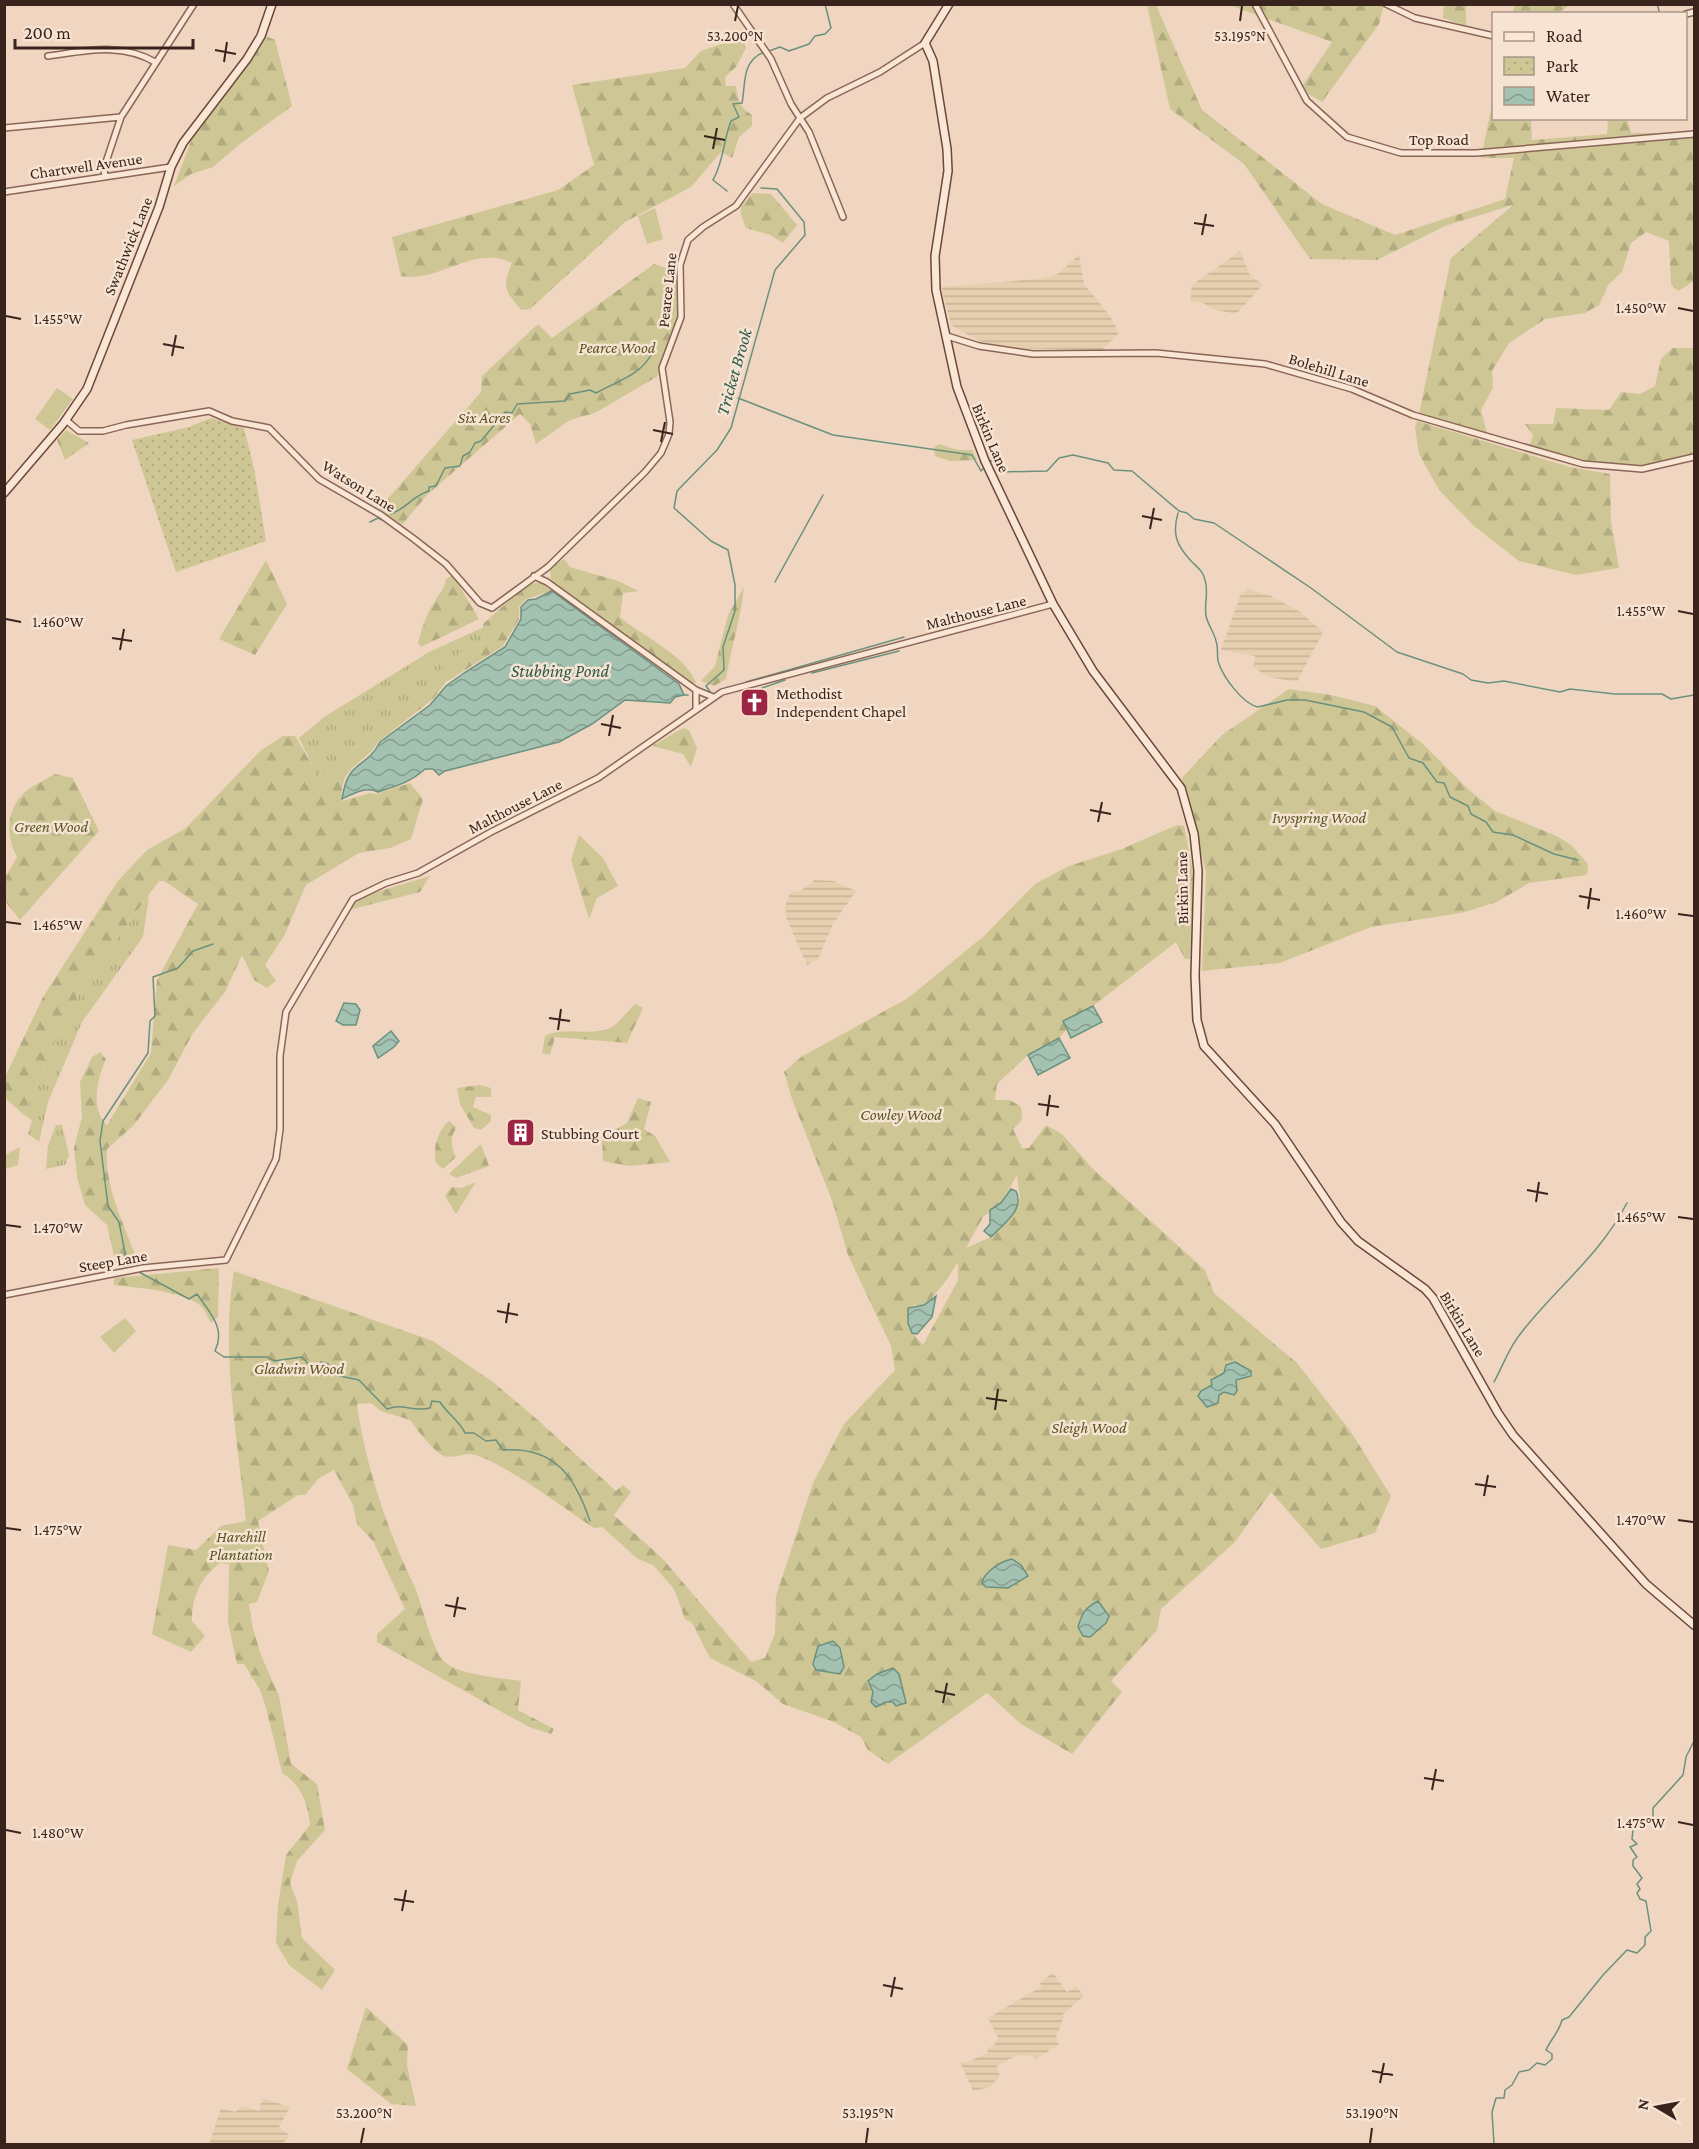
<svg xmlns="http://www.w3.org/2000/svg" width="1699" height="2149" font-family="'Crimson Pro',serif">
  <defs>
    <pattern id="farmland-rules" width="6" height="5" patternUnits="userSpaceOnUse" patternTransform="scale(1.5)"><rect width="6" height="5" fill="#e6cfae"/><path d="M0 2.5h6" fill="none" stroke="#c6b295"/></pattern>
    <pattern id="grass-tufts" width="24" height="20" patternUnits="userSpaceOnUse" patternTransform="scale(1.5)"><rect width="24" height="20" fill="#cec795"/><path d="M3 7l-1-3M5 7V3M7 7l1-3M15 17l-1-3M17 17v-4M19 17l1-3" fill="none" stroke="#b2ab80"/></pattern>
    <pattern id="forest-firs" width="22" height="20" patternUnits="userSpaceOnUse" patternTransform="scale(1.5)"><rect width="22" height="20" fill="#cec795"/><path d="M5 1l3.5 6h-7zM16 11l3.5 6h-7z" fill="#b2ab80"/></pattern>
    <pattern id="park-dots" width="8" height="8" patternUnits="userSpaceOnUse" patternTransform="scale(1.5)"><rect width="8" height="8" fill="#cec795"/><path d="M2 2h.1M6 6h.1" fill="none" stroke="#b2ab80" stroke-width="1.8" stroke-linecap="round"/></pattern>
    <pattern id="water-waves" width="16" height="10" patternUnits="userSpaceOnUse" patternTransform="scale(1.5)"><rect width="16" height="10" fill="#a4c2b2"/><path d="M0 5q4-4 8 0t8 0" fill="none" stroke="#879d90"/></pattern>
  </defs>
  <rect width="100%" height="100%" fill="#f0d6c1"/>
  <path fill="url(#farmland-rules)" d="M1240,251L1250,275L1263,285L1236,314L1212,309L1203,303L1190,301L1192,285Z
    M1079,255L1084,284L1110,316L1119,333L1102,350L1009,348L979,341L951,325L941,287L1038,279L1058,274Z
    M1247,589L1271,596L1300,612L1323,632L1297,682L1269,677L1253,667L1255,656L1221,650L1241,593Z
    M815,880L833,881L856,891L833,924L818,959L807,965L787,920L785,907L791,890L799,892Z
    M1053,1973L1067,1992L1076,1986L1084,1996L1063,2014L1064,2017L1056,2037L1059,2045L1035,2059L1033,2056L1019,2055L1007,2060L997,2066L1000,2076L990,2087L973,2091L960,2062L965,2063L988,2053L987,2049L995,2044L998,2038L988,2018L1041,1987L1040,1982Z
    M262,2098L290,2107L279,2127L290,2136L282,2144H209L221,2108L235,2112L242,2106L259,2111Z"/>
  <path fill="url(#grass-tufts)" d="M484,627L485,642L448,659L438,678L327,774L316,778L312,765L299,738L324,717L431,651Z
    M149,895L143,937L82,1022L48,1102L39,1142L28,1134L32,1120L24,1115L59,1032L85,982Z
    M56,1125H62L69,1155L65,1165L46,1169L48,1146Z
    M20,1147L18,1165L5,1169V1155Z"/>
  <path fill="url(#forest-firs)" fill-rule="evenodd" d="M1147,5H1156L1202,110L1322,204L1395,235L1505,199L1514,158H1481L1493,100L1494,118L1531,119L1532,140L1607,134L1608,118L1627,119L1631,133H1694V281L1678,291L1671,285L1669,241L1646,232L1631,243L1622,272L1608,285L1599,305L1585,313L1545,319L1509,343L1492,371L1493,388L1481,410L1487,433L1419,414L1451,258L1513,205L1445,226L1377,260L1310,259L1244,164L1170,109Z
    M1229,5H1384L1379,24L1322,102L1300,89L1332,42Z
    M1444,5H1466V26L1443,18Z
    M1515,5V4L1570,5L1558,13H1512Z
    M266,36L275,40L292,106L240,144L213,167L191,174L174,186L192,139L250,63Z
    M742,37L746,48L736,67L725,77L726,86H736C738,100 740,108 752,115V126L739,137L732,158L721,152L691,187L625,222L530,309L521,310C505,290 502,288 512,263C474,244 440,283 401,276L392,237L558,190L594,165L572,85L685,68L701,51Z
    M753,193L771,194L797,225L783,243L770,235L746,228L741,215V206Z
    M654,264L677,272L678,320L658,376L595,413L570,420L536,444L530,424L520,414L428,494L402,525L379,509L481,392L482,376L538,324L552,338Z
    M1672,348H1694V454C1681,458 1668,463 1654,466C1619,473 1564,455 1530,445L1533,435L1525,424H1553L1556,408L1609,410L1621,392L1640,394L1655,386L1661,359Z
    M1417,421L1570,467L1610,474L1611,521L1619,568L1576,575L1519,561L1473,525L1439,490L1419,454L1415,428Z
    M66,430L89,443L65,460L57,440Z
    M939,444L958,450H972L977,460L950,461L935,456L934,448Z
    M564,559L570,567L618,581L639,591L623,593L620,617C642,636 686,655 696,683L690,684L551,582L550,568Z
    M266,560L287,604L255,655L219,639Z
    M453,575L479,619L421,647L418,643C422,628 426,614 435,601C440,592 444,590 446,579Z
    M534,583H541L552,591L526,599L519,607V619L503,646L446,682L433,699L379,741C363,767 339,764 342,801L370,793L376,794L410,783L423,799L411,839L390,848L359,853L306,885L284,936L265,965L276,981L267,988L254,980L242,955L225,992L193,1033L168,1080L133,1126L107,1149C104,1188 126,1228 139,1265L117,1269L107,1225L85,1205L77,1177L74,1148L82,1117L80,1082L92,1057L100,1052L106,1059C97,1079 90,1109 107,1125L151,1053L157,980L198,904L164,881H159L85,982L59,1032L24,1115L5,1098V1077L43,997L117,882L147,850L186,828L260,751L283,736H295L312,765L316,778L327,774L438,678L448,659L485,642L483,624L521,590Z
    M744,587C741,618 731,648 726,679L714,686L701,681L715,666L728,615Z
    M1289,689L1331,695L1375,706L1423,744L1468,789L1495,811L1557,836L1571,845L1588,864L1587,875L1529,883L1497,902L1461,913L1371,927L1280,963L1202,971L1206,872L1182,778L1222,735Z
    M683,728L689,730L697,748L691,767L683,754L652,746Z
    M55,774L73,778L99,831L20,920L5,901V878L17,857C6,838 6,812 22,795C30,786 45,780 55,774Z
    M1177,825L1184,826L1194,877L1190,959H1185L1176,942L1093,1006L1063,1021L1066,1030L1059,1038L1028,1055L997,1084L995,1100H1010L1021,1107L1022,1120L1013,1129L1022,1148H1029L1046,1125L1062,1134L1093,1169L1205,1270L1214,1293L1297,1363L1351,1432L1391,1496L1375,1533L1321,1549L1271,1492L1235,1542L1161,1609L1157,1630L1111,1681L1122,1692L1072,1754L1021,1724L987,1693L888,1764L868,1750L861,1737L834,1722L783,1704L756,1681L710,1658L692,1623L685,1619L674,1589L653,1565L638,1559L602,1527L594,1528C567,1510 499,1459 471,1454C462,1453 454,1459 444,1456C434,1452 416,1429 410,1420L381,1411L371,1403L357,1404C364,1460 388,1533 413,1583C422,1601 431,1651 446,1663C459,1675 503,1678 521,1681L518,1710L554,1729L551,1734L529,1727L377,1642V1634L405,1609L373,1541L357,1524L353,1505L334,1470L318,1479L305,1495H298L258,1521L269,1571L257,1602L249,1604L253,1629L261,1655L279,1696L291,1764L317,1784L325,1830L297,1861L290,1883L297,1901L302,1938L335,1970L322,1990L289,1965L276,1943L278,1905L286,1855L310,1825C308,1803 301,1785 282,1773L266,1708L260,1690L244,1664H237L228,1622L229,1564L220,1563C200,1579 192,1596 192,1621L205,1636L191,1652L152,1634L168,1545L196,1550L221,1526L246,1521C238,1442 220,1349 234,1271L433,1341L493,1382L539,1421L616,1491L623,1485L631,1492L614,1515L662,1558L751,1662L765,1658L775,1633L776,1596L813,1483L844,1424L895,1370L891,1346L848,1255L833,1203L792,1099L784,1072L801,1057L908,998L984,936L1035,884L1069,866L1122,849ZM1017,1175L1020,1199L991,1237L966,1248L983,1217L1001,1203ZM958,1262V1280L923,1345C909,1330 907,1324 913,1305H924C938,1293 948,1278 958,1262Z
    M579,835L603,858L618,886L597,898L589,919L571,860Z
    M430,876L420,892L349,910L360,897Z
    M635,1004L643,1008L627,1043L555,1037L550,1055L542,1053L545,1036C565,1025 596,1039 615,1025C622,1019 628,1011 635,1004Z
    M480,1085L491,1088V1097H476L473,1107L491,1115V1121L481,1130L474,1128L460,1104L457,1088Z
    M638,1098L651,1102L644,1129L655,1136L670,1162L629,1166L603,1161L602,1137L627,1123Z
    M449,1121L457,1128C449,1136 451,1147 456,1157L443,1169L436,1163C433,1146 437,1132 449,1121Z
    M481,1144L489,1166L456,1178L449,1174Z
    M476,1182L456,1214L445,1196L451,1187L461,1188Z
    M219,1268L218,1317L211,1323C208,1318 205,1310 201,1306C186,1292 135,1287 114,1285V1278Z
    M366,2007L408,2045L407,2065L416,2106L391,2104L347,2069Z"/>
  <path fill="url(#park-dots)" d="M211,418L244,428L254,468L266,541L176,572L132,440L189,427Z"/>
  <path fill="#cec795" d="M655,208L663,239L647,244L638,216Z
    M57,388L73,399L50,430L35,419Z
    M125,1318L136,1331L114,1353L100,1337Z"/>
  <path fill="url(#water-waves)" stroke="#6b917e" stroke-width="1.5" d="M552,591L679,684L684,695L675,697L670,703L625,700L592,724L559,742L445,771L439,775L433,769H425C411,782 396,786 378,792C366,786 354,793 342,799C348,758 366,770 380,742L430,705L446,686L464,673L505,647L521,619V607L528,600L536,599Z
    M344,1003L356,1004L360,1010L356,1025H343L336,1021Z
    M1093,1006L1102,1022L1071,1038L1063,1021Z
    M391,1031L399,1041L394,1047L378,1058L373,1046Z
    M1059,1038L1070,1058L1038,1075L1028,1055Z
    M1011,1189L1016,1191C1025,1210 1004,1223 991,1237L984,1231L990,1224V1210L1001,1203Z
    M936,1296L932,1317L917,1334L912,1333L908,1323V1308L924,1305Z
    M1235,1362L1251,1371V1376L1236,1380L1237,1391L1234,1395L1224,1392L1219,1395L1218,1403L1207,1407L1198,1396L1201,1391L1212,1385L1211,1380L1224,1373L1226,1365Z
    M1012,1559L1021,1565L1028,1576L1008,1588L986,1587L982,1583C984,1572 1001,1561 1012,1559Z
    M1098,1601L1109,1616L1106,1623L1090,1637L1083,1636L1078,1627C1082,1613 1085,1608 1098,1601Z
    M833,1641L840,1648L844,1667L840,1674L816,1670L813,1664L818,1646Z
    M893,1668L899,1674L906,1703L896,1706L893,1702H886L876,1707L871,1702L873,1692L868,1681L877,1674Z"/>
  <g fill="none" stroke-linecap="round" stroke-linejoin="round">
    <path stroke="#6b917e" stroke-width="1.5" d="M1657,4L1660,14
      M769,51L780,47L789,51L809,44L815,36L825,34L831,28L825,4
      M727,191L713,180C724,161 723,141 731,121L739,117L733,104L742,103C746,83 741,62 764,52
      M738,398L833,435L972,455L981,471L985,467
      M988,464L994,458L1000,472L1047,471L1059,458L1073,455L1108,463L1114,470L1132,471L1179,511L1187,513L1194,519L1214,523L1311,588L1397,652L1463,674L1471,680L1488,683L1504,681L1560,692L1570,689L1615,694H1662L1671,699L1694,695
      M1178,513C1172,534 1176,545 1192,562C1198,568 1203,571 1205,580C1209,593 1204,603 1206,616C1208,625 1214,632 1216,641C1219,649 1216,657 1219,664C1224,678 1243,704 1258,707L1287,700H1305L1364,712L1392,727L1409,758L1423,763L1437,782L1444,783L1450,797L1468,806L1471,814L1486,822L1493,832L1513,835L1554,854L1578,860
      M391,514C409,507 412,496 429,491V487L436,486L445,468L460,466L463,456L470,452L475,443L481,441L505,412L512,413L517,404L565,401L570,394L590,390L596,393C619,380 641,376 654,350
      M370,522L378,518L382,520
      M775,582L823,495
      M812,673L899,651
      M746,682L904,637
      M762,688L785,680
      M711,693L706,686L724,670L723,647L735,611V585L728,550L711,541L674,508L677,491L717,450L731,428L775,270L805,235L804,222L777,189L761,188
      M684,695H688
      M133,1267L127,1263L119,1222L108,1206L100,1141L103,1121L148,1053L150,1021L155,1016L153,977L178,968L193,951L213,944
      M139,1272L189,1299L197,1294C210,1313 226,1328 215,1351L224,1357H268L274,1361L302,1357L313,1369L321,1362L328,1364L335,1375L359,1380L387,1409C405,1403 411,1412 430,1408L432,1401L440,1402C446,1412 461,1423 465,1433H474L486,1441L496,1440L503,1450C555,1446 575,1477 590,1521
      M1494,1382C1503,1366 1509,1347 1521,1333C1557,1287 1600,1255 1627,1203
      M1494,2144L1492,2112L1496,2098H1504L1505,2090L1512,2085L1519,2072L1529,2070L1537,2063L1545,2065L1552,2059V2054L1546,2050C1551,2039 1559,2032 1562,2020L1569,2017L1603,1975L1627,1950L1637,1953L1645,1945V1937L1651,1931L1646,1901L1640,1899L1637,1893L1640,1889L1637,1884L1642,1878L1633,1866V1860L1637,1857L1630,1847L1637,1844L1632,1839L1633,1830L1653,1817V1808L1683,1775L1686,1757L1694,1741"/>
    <defs>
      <path id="street" d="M733,4L771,59L791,104L809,132L843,217
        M1255,4L1307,101L1347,137L1401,153H1476L1694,134
        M1386,4L1415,18L1494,36
        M1686,14L1694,12
        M48,56C86,51 121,42 155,62
        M4,128L121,117
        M105,177L104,168L121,117L194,4
        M4,192L171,167
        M947,336L979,346L1033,354L1156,353L1265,364L1352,389L1413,415L1583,464L1642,469L1694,457
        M66,420L79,431H103L126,425L209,411L232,421L269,428L319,479L381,515L414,539L446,564L480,603L492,608L548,567L645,472L661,453L669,434L670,422L662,368L681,317L680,265L688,240L703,227L736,206L800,118L827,98L880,72L925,43
        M534,576L547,582L696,690L713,697
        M696,690V710
        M4,1295L143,1268L226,1260L276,1159L280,1129V1056L286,1012L353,899L386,883L418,873L491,832L598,778L722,692L1053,604"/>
      <path id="secondary" d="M949,4L925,43L933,61L947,149L948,171L935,256L936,290L957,387L985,461L1053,604L1093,671L1181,788L1194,834L1198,871L1195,976L1197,1020L1204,1046L1275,1124L1341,1222L1358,1241L1425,1289L1433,1298L1498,1413L1513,1435L1646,1584L1694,1625
        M4,493L63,424L87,389L159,207L171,167L183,143L247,59L261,36L272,4"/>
    </defs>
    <use href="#street" stroke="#8a6658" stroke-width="8"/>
    <use href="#secondary" stroke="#6c473b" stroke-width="10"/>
    <use href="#street" stroke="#fae6d5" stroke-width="5"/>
    <use href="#secondary" stroke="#fae6d5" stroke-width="7"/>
  </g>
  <path fill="none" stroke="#39241d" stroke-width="2" d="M735,21L738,6M1240,21L1242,6M215,50L236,54M224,62L227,42M704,136L725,140M713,149L717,128M1194,223L1214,226M1202,235L1206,214M1678,308L1693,311M6,316L21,319M163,344L184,348M172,356L176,335M653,430L673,434M661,442L665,422M1142,516L1162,520M1150,529L1154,508M1678,611L1693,614M6,619L21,622M112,638L132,641M120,650L124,629M601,724L621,728M609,736L613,715M1090,810L1111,814M1098,822L1102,802M1579,896L1600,900M1588,909L1591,888M1678,914L1693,916M6,922L21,924M549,1018L570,1021M558,1030L561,1009M1038,1104L1059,1107M1047,1116L1050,1095M1527,1190L1548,1194M1536,1202L1539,1182M1678,1217L1693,1219M6,1225L21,1227M497,1311L518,1315M506,1323L509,1303M986,1398L1007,1401M995,1410L998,1389M1475,1484L1496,1487M1484,1496L1488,1475M1678,1520L1693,1522M6,1528L21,1530M445,1605L466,1609M454,1617L458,1597M935,1691L955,1695M943,1703L947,1683M1424,1778L1444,1781M1432,1790L1436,1769M1678,1822L1693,1825M6,1830L21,1833M394,1899L414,1902M402,1911L406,1890M883,1985L903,1989M891,1997L895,1977M1372,2071L1393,2075M1380,2083L1384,2063M361,2143L364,2128M866,2143L868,2128M1370,2143L1372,2128"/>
  <defs>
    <symbol id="church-square" viewBox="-11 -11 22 22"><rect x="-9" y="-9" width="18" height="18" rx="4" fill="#9c2544" stroke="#f7e3d1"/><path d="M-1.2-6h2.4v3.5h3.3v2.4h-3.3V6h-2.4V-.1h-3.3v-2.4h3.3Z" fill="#fff"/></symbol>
    <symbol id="building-square" viewBox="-11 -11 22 22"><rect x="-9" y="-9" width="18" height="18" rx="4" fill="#9c2544" stroke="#f7e3d1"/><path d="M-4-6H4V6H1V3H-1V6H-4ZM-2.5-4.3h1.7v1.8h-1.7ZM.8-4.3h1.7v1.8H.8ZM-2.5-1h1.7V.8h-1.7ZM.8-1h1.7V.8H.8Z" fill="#fff"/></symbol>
  </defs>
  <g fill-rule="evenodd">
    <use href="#church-square" x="738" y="686" width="33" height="33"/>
    <use href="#building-square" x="504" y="1116" width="33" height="33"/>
  </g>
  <g text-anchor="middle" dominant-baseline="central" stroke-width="5" stroke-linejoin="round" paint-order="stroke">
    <g font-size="16" fill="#39241d" stroke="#f7e3d1">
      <text x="1439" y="139">Top Road</text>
      <text transform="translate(86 166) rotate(-8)">Chartwell Avenue</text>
      <text transform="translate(128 246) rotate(-68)">Swathwick Lane</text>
      <text transform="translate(667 290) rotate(-84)">Pearce Lane</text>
      <text transform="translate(1329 370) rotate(17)">Bolehill Lane</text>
      <text transform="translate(991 438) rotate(67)">Birkin Lane</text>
      <text transform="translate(359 486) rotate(32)">Watson Lane</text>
      <text transform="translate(976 612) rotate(-14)">Malthouse Lane</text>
      <text transform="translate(515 806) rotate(-27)">Malthouse Lane</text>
      <text transform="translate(1182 888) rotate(-91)">Birkin Lane</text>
      <text transform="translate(113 1261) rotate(-10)">Steep Lane</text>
      <text transform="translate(1463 1324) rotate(59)">Birkin Lane</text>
    </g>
    <g font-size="16" font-style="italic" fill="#575723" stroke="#f7e3d1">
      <text x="617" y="347">Pearce Wood</text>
      <text x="484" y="417">Six Acres</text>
      <text x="1319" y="817">Ivyspring Wood</text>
      <text x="51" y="826">Green Wood</text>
      <text x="901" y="1114">Cowley Wood</text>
      <text x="299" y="1368">Gladwin Wood</text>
      <text x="1089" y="1427">Sleigh Wood</text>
      <text x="241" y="1536">Harehill<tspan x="241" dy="18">Plantation</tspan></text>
    </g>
    <g font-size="16" fill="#39241d" stroke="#f7e3d1" text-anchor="start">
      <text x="776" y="693">Methodist<tspan x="776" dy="18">Independent Chapel</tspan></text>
      <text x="541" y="1133">Stubbing Court</text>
    </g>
    <g font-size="18" font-style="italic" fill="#2b5a4b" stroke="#f7e3d1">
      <text transform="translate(734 372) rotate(-74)">Tricket Brook</text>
      <text x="560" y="671">Stubbing Pond</text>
    </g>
  </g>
  <g font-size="15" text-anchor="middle" fill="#39241d" stroke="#f7e3d1" stroke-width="5" stroke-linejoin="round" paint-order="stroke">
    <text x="735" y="41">53.200°N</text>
    <text x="1240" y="41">53.195°N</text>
    <text x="1641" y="313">1.450°W</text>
    <text x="58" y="324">1.455°W</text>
    <text x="1641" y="616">1.455°W</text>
    <text x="58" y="627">1.460°W</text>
    <text x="1641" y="919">1.460°W</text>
    <text x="58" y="930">1.465°W</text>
    <text x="1641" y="1222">1.465°W</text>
    <text x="58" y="1233">1.470°W</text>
    <text x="1641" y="1525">1.470°W</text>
    <text x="58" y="1535">1.475°W</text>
    <text x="1641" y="1828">1.475°W</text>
    <text x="58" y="1838">1.480°W</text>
    <text x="364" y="2118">53.200°N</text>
    <text x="868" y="2118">53.195°N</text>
    <text x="1372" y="2118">53.190°N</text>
  </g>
  <rect width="1699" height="2149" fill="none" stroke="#39241d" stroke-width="12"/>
  <rect x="1492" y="12" width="195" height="108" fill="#f7e3d1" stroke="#ab9789" stroke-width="1.5"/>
  <rect x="1504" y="32" width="30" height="9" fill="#fae6d5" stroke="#ab9789" stroke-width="1.5"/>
  <text x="1546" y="42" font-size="18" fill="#39241d">Road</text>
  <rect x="1504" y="57" width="30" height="18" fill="url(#park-dots)" stroke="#ab9789" stroke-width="1.5"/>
  <text x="1546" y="72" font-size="18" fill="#39241d">Park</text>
  <rect x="1504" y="87" width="30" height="18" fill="url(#water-waves)" stroke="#ab9789" stroke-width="1.5"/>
  <text x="1546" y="102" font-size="18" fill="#39241d">Water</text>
  <g transform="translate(1657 2107) rotate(280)" stroke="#f7e3d1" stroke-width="4.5" paint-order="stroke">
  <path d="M0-4.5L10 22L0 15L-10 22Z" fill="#39241d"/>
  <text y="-9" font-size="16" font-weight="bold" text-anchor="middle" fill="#39241d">N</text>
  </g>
  <path d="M15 39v9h178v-9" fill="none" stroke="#39241d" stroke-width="3"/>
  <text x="24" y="39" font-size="18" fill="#39241d" stroke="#f7e3d1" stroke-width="4.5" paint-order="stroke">200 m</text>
</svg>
